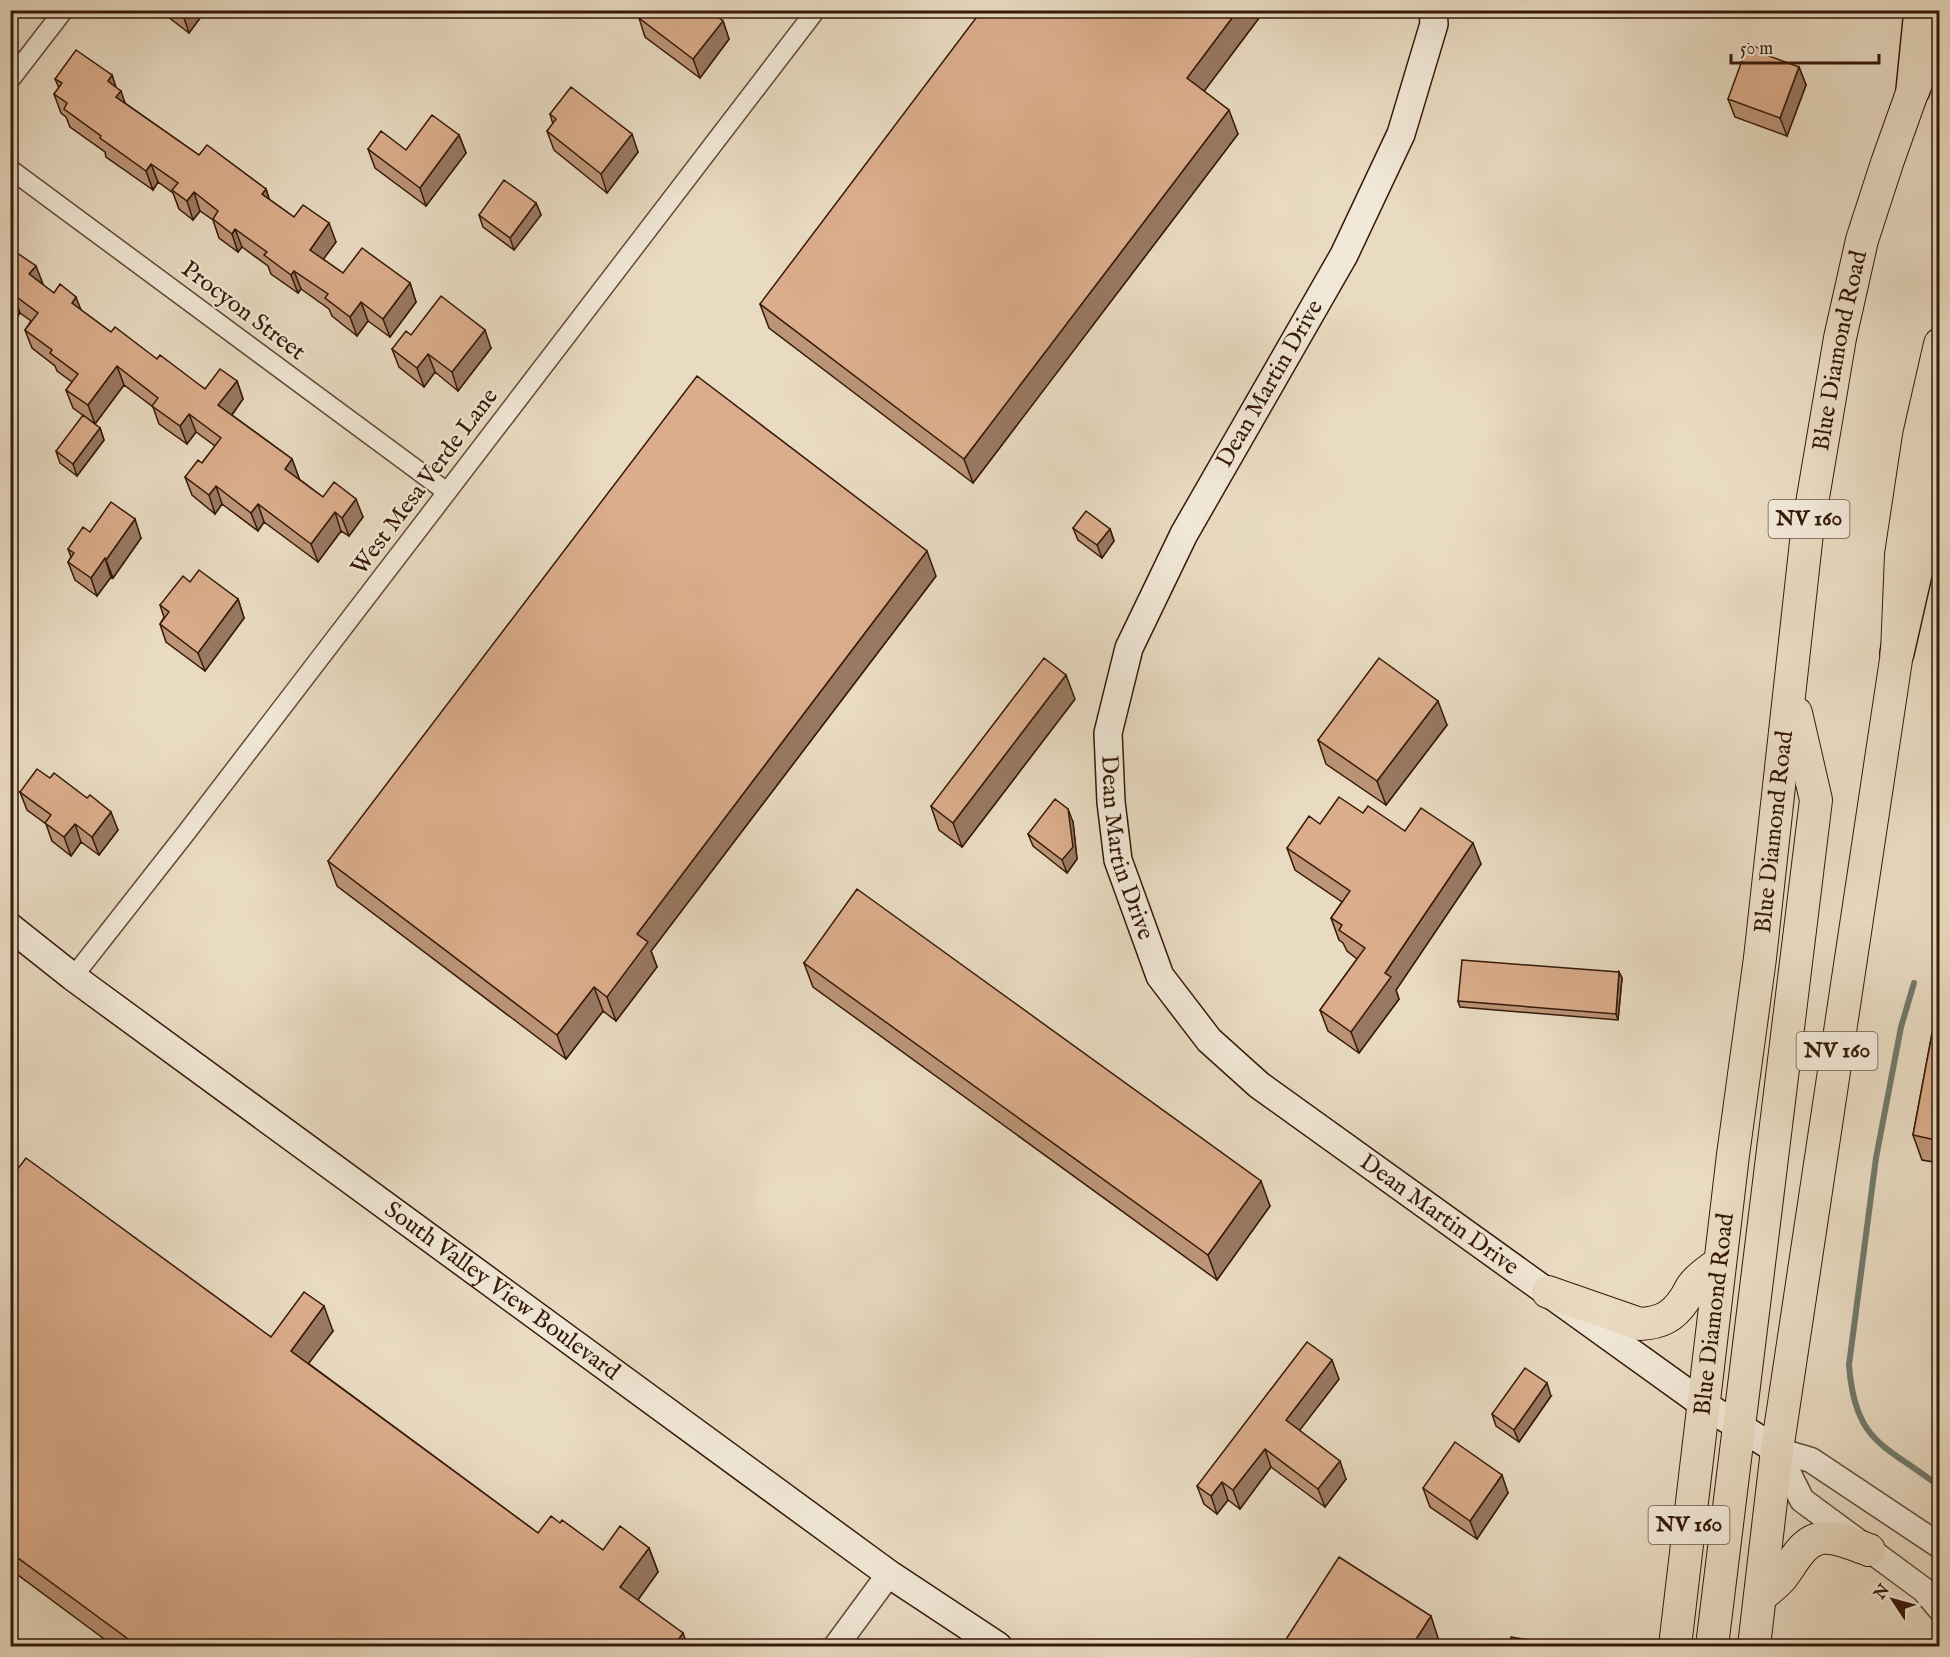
<svg xmlns="http://www.w3.org/2000/svg" width="1950" height="1657" font-family="'IM FELL English',serif">
  <rect width="100%" height="100%" fill="#e9dbc2"/>
  <filter id="stains"><feTurbulence type="fractalNoise" baseFrequency=".00333" numOctaves="4"/><feColorMatrix values="0 0 0 0 .2 0 0 0 0 .09 0 0 0 0 .02 0 0 0 .5 -.17"/></filter>
  <radialGradient id="worn" r=".72"><stop offset=".6" stop-color="#630" stop-opacity="0"/><stop offset="1" stop-color="#630" stop-opacity=".3"/></radialGradient>
  <g fill="none" stroke-linecap="round" stroke-linejoin="round">
    <path stroke="#717b6c" stroke-width="6" d="M1914,983L1901,1027L1876,1158L1849,1365C1855,1444 1885,1444 1940,1487"/>
    <defs>
      <path id="minor" d="M10,80L64,10
        M10,169L447,492
        M73,977L186,833L813,14L808,10"/>
      <path id="tertiary" d="M1777,1450L1802,1500L1924,1590L1940,1609
        M1777,1450L1811,1460L1940,1546
        M836,1646L889,1574"/>
      <g id="secondary">
        <path id="s1" d="M1433,10L1434,24L1401,134L1344,255L1184,534L1129,648L1108,733L1111,802L1118,860L1160,976L1209,1040L1259,1085L1703,1404L1777,1450"/>
        <path id="s2" d="M10,927L73,977L889,1574L998,1646"/>
      </g>
      <g id="trunk">
        <path d="M1548,1292L1640,1324C1660,1323 1673,1317 1684,1300C1688,1295 1690,1288 1694,1284C1701,1275 1712,1269 1720,1262"/>
        <path d="M1761,1596C1768,1590 1776,1584 1782,1577C1793,1563 1802,1541 1822,1538C1837,1536 1854,1545 1869,1550"/>
        <path id="s3" d="M1675,1646L1733,1155L1760,958L1807,533L1840,338L1862,240L1887,163L1913,90L1940,33"/>
        <path d="M1712,1646L1816,800L1796,713"/>
        <path d="M1754,1646L1777,1450L1897,653L1901,555L1919,436L1940,344"/>
      </g>
      <path id="motorway" d="M1913,90L1921,10
        M1897,653L1940,464"/>
    </defs>
    <use href="#minor" stroke="#634a36" stroke-width="21"/>
    <use href="#tertiary" stroke="#634a36" stroke-width="27"/>
    <use href="#secondary" stroke="#361908" stroke-width="30"/>
    <use href="#trunk" stroke="#361908" stroke-width="34"/>
    <use href="#motorway" stroke="#361908" stroke-width="36"/>
    <use href="#minor" stroke="#f1e8d7" stroke-width="18"/>
    <use href="#tertiary" stroke="#f1e8d7" stroke-width="24"/>
    <use href="#secondary" stroke="#f1e8d7" stroke-width="27"/>
    <use href="#trunk" stroke="#e9dbc2" stroke-width="32"/>
    <use href="#motorway" stroke="#e9dbc2" stroke-width="33"/>
  </g>
  <path fill="#bc9578" stroke="#361908" stroke-width="1.5" d="M159,10H206L189,33Z
    M1265,10L1204,91L1238,134L973,483L769,328L760,304Z
    M639,18L723,21L729,39L700,78L645,37Z
    M1799,67L1806,85L1787,136L1735,117L1728,99Z
    M112,75L116,88L125,103L199,155L266,189L269,199L294,217L336,242L323,259L343,273L410,283L416,302L390,337L368,321L357,336L332,316L329,309L301,289L298,293L271,274L268,266L242,247L238,252L219,238L213,220L200,211L193,220L179,209L173,193L158,182L153,190L106,157L105,152L70,127L66,117L61,113L54,94L59,88L55,79Z
    M550,114L638,152L607,193L554,150L547,131L553,124Z
    M459,135L466,153L426,206L375,168L368,149L406,150Z
    M536,203L541,215L514,250L483,227L479,215Z
    M10,248L42,284L54,293L81,310L111,332L157,359L205,389L237,381L243,399L232,415L292,459L299,478H298L323,497L363,517L349,536L341,531L318,562L264,522L258,531L222,504L215,514L192,495L185,477L202,463L215,446L196,432L187,444L159,424L153,407L124,385L95,424L73,408L66,390L72,382L57,371L55,366L32,348L25,330L31,321L20,313L10,326Z
    M411,335L491,348L458,391L435,372L424,387L399,367L392,349Z
    M100,428L104,440L77,476L60,463L56,451Z
    M1073,528L1110,529L1114,541L1102,558L1078,540Z
    M90,532L141,538L113,578L111,577L97,596L75,580L68,562L71,557L68,549Z
    M936,576L651,951L657,967L616,1021L603,1011L566,1059L337,886L328,861Z
    M190,582L238,599L244,618L205,671L166,642L160,624L164,617L160,605Z
    M1075,699L962,847L939,830L931,806Z
    M1447,725L1386,805L1326,764L1318,740Z
    M20,792L118,830L99,855L81,842L71,856L52,841L46,824L27,810Z
    M1363,813L1405,831L1481,864L1396,990L1399,999L1359,1053L1328,1031L1320,1010L1357,959L1347,951L1343,943L1339,940L1331,918L1342,902L1295,870L1287,848L1320,824Z
    M1073,822L1077,859L1067,873L1033,846L1028,834Z
    M804,963L1270,1206L1217,1280L813,987Z
    M1619,972L1622,978L1618,1020L1460,1007L1458,1001Z
    M1940,991V1163L1922,1160L1913,1135Z
    M10,1179L271,1337L333,1331L308,1363L538,1533L560,1523L603,1550L649,1548L658,1572L638,1600L688,1647H115L10,1569Z
    M1339,1379L1299,1430L1346,1479L1325,1507L1271,1467L1240,1509L1228,1500L1217,1514L1204,1504L1197,1486Z
    M1551,1396L1519,1442L1496,1426L1492,1414Z
    M1423,1488L1508,1493L1477,1539L1430,1507Z"/>
  <path fill="#997962" stroke="#361908" stroke-width="1.5" d="M186,10H206L189,33L183,15Z
    M1238,10H1265L1196,102L1187,78Z
    M723,21L729,39L700,78L693,59Z
    M1799,67L1806,85L1787,136L1780,118Z
    M112,75L118,94L121,91L127,109L123,115L108,81Z
    M1229,110L1238,134L973,483L964,459Z
    M632,134L638,152L607,193L601,174Z
    M459,135L466,153L426,206L420,188Z
    M151,164L158,182L153,190L146,171Z
    M266,189L272,208L262,194Z
    M194,192L200,211L193,220L187,201Z
    M536,203L541,215L514,250L510,238Z
    M329,223L336,242L317,268L310,250Z
    M235,229L242,247L238,252L232,234Z
    M36,266L43,284L29,274Z
    M294,271L301,289L298,293L291,275Z
    M410,283L416,302L390,337L383,319Z
    M14,295L20,313L10,326V299Z
    M76,297L83,315L72,303Z
    M361,302L368,321L357,336L350,317Z
    M485,330L491,348L458,391L452,372Z
    M428,354L435,372L424,387L417,368Z
    M117,366L124,385L95,424L88,405Z
    M237,381L243,399L225,424L218,405Z
    M189,414L196,432L187,444L180,426Z
    M100,428L104,440L77,476L73,464Z
    M292,459L299,478L291,487L285,469Z
    M216,486L222,504L215,514L209,495Z
    M356,499L363,517L349,536L342,518Z
    M258,504L264,522L258,531L251,513Z
    M335,512L341,531L318,562L311,544Z
    M135,519L141,538L113,578L106,560Z
    M1110,529L1114,541L1102,558L1097,545Z
    M927,551L936,576L651,951L657,967L616,1021L607,997L637,934Z
    M105,558L111,577L97,596L91,578Z
    M238,599L244,618L205,671L198,653Z
    M1066,675L1075,699L962,847L953,823Z
    M1438,701L1447,725L1386,805L1377,781Z
    M1068,809L1073,822L1077,859L1067,873L1062,860Z
    M111,812L118,830L99,855L92,837Z
    M75,824L81,842L71,856L64,837Z
    M1473,843L1481,864L1396,990L1399,999L1359,1053L1351,1032L1385,973Z
    M1619,972L1622,978L1618,1020L1616,1014Z
    M594,987L603,1011L566,1059L557,1035Z
    M1261,1181L1270,1206L1217,1280L1208,1255Z
    M324,1306L333,1331L300,1375L291,1351Z
    M1332,1360L1339,1379L1293,1439L1286,1420Z
    M1547,1383L1551,1396L1519,1442L1514,1430Z
    M1265,1449L1271,1467L1240,1509L1233,1490Z
    M1340,1461L1346,1479L1325,1507L1318,1489Z
    M1502,1475L1508,1493L1477,1539L1470,1521Z
    M1222,1482L1228,1500L1217,1514L1211,1496Z
    M649,1548L658,1572L629,1612L620,1587Z
    M1431,1616L1439,1641L1436,1647H1411Z
    M683,1633L688,1647H673Z"/>
  <path fill="#dbad8c" stroke="#361908" stroke-width="1.5" d="M177,10H186L183,15Z
    M645,10H709L723,21L693,59L639,18Z
    M982,10H1238L1187,78L1229,110L964,459L760,304Z
    M1748,44L1762,49L1761,53L1799,67L1780,118L1728,99Z
    M76,50L112,75L108,81L121,91L116,97L199,155L207,145L266,189L262,194L294,217L303,205L329,223L310,250L343,273L362,248L410,283L383,319L361,302L350,317L325,298L328,294L294,271L291,275L264,255L267,252L235,229L232,234L213,219L218,211L194,192L187,201L172,190L178,183L151,164L146,171L100,138L101,136L64,109L67,103L54,94L62,83L55,79Z
    M571,87L632,134L601,174L547,131L556,119L550,114Z
    M432,115L459,135L420,188L368,149L381,131L406,150Z
    M504,180L536,203L510,238L479,215Z
    M10,248L36,266L29,274L54,293L60,284L76,297L72,303L111,332L115,327L157,359L160,355L205,389L220,369L237,381L218,405L292,459L285,469L323,497L334,482L356,499L342,518L335,512L311,544L258,504L251,513L216,486L209,495L185,477L198,460L202,463L221,438L189,414L180,426L152,406L158,398L117,366L88,405L66,390L78,374L50,353L52,350L25,330L38,313L14,295L10,299Z
    M441,296L485,330L452,372L428,354L417,368L392,349L406,331L411,335Z
    M697,376L927,551L637,934L648,942L607,997L594,987L557,1035L328,861Z
    M83,415L100,428L73,464L56,451Z
    M111,502L135,519L106,560L105,558L91,578L68,562L74,553L68,549L83,527L90,532Z
    M1086,511L1110,529L1097,545L1073,528Z
    M199,570L238,599L198,653L160,624L169,612L160,605L183,576L190,582Z
    M1044,658L1066,675L953,823L931,806Z
    M1379,658L1438,701L1377,781L1318,740Z
    M37,769L50,778L54,773L87,798L90,795L111,812L92,837L75,824L64,837L45,823L51,815L20,792Z
    M1339,797L1363,813L1368,806L1405,831L1421,808L1473,843L1385,973L1391,977L1351,1032L1320,1010L1365,948L1339,930L1342,925L1331,918L1350,891L1287,848L1309,816L1320,824Z
    M1055,799L1068,809L1073,847L1062,860L1028,834Z
    M857,889L1261,1181L1208,1255L804,963Z
    M1462,960L1619,972L1616,1014L1458,1001Z
    M1940,991V1141L1913,1135Z
    M26,1158L271,1337L304,1292L324,1306L291,1351L538,1533L551,1516L560,1523L562,1520L603,1550L620,1526L649,1548L620,1587L683,1633L673,1647H139L10,1552V1179Z
    M1307,1342L1332,1360L1286,1420L1340,1461L1318,1489L1265,1449L1233,1490L1222,1482L1211,1496L1197,1486Z
    M1525,1368L1547,1383L1514,1430L1492,1414Z
    M1455,1442L1502,1475L1470,1521L1423,1488Z
    M1339,1557L1431,1616L1411,1647H1281Z
    M1511,1637L1569,1647H1509Z"/>
  <g text-anchor="middle" dominant-baseline="central" stroke-width="4.5" stroke-linejoin="round" paint-order="stroke">
    <g fill="#f1e8d7" stroke="#6e5746" stroke-width="1.5">
      <rect x="1768.5" y="500" width="81" height="38" rx="4.5"/>
      <rect x="1796.5" y="1032" width="81" height="38" rx="4.5"/>
      <rect x="1648.5" y="1506" width="81" height="38" rx="4.5"/>
    </g>
    <g font-size="22" font-weight="bold" fill="#361908">
      <text x="1809" y="519">NV 160</text>
      <text x="1837" y="1051">NV 160</text>
      <text x="1689" y="1525">NV 160</text>
    </g>
    <g font-size="24" fill="#361908" stroke="#f1e8d7">
      <text transform="translate(243 311) rotate(37)">Procyon Street</text>
      <text stroke="none"><textPath href="#s3" startOffset="1306">Blue Diamond Road</textPath></text>
      <text transform="translate(1270 384) rotate(-60)">Dean Martin Drive</text>
      <text transform="translate(425 482) rotate(-53)">West Mesa Verde Lane</text>
      <text stroke="none"><textPath href="#s3" startOffset="820">Blue Diamond Road</textPath></text>
      <text stroke="none"><textPath href="#s1" startOffset="915">Dean Martin Drive</textPath></text>
      <text stroke="none"><textPath href="#s1" startOffset="1419">Dean Martin Drive</textPath></text>
      <text stroke="none"><textPath href="#s2" startOffset="612">South Valley View Boulevard</textPath></text>
      <text stroke="none"><textPath href="#s3" startOffset="334">Blue Diamond Road</textPath></text>
    </g>
  </g>
  <rect width="1950" height="1657" fill="none" stroke="#e9dbc2" stroke-width="36"/>
  <rect x="12" y="12" width="1926" height="1633" fill="none" stroke="#361908" stroke-width="3"/>
  <rect x="18" y="18" width="1914" height="1621" fill="none" stroke="#361908" stroke-width="1.5"/>
  <g transform="translate(1893 1600) rotate(306)" stroke="#f1e8d7" stroke-width="4.5" paint-order="stroke">
  <path d="M0-4.5L10 22L0 15L-10 22Z" fill="#361908"/>
  <text y="-9" font-size="16" font-weight="bold" text-anchor="middle" fill="#361908">N</text>
  </g>
  <path d="M1731 54v9h148v-9" fill="none" stroke="#361908" stroke-width="3"/>
  <text x="1740" y="54" font-size="18" fill="#361908" stroke="#f1e8d7" stroke-width="4.5" paint-order="stroke">50 m</text>
  <rect width="100%" height="100%" filter="url(#stains)"/>
  <rect width="100%" height="100%" fill="url(#worn)"/>
</svg>
